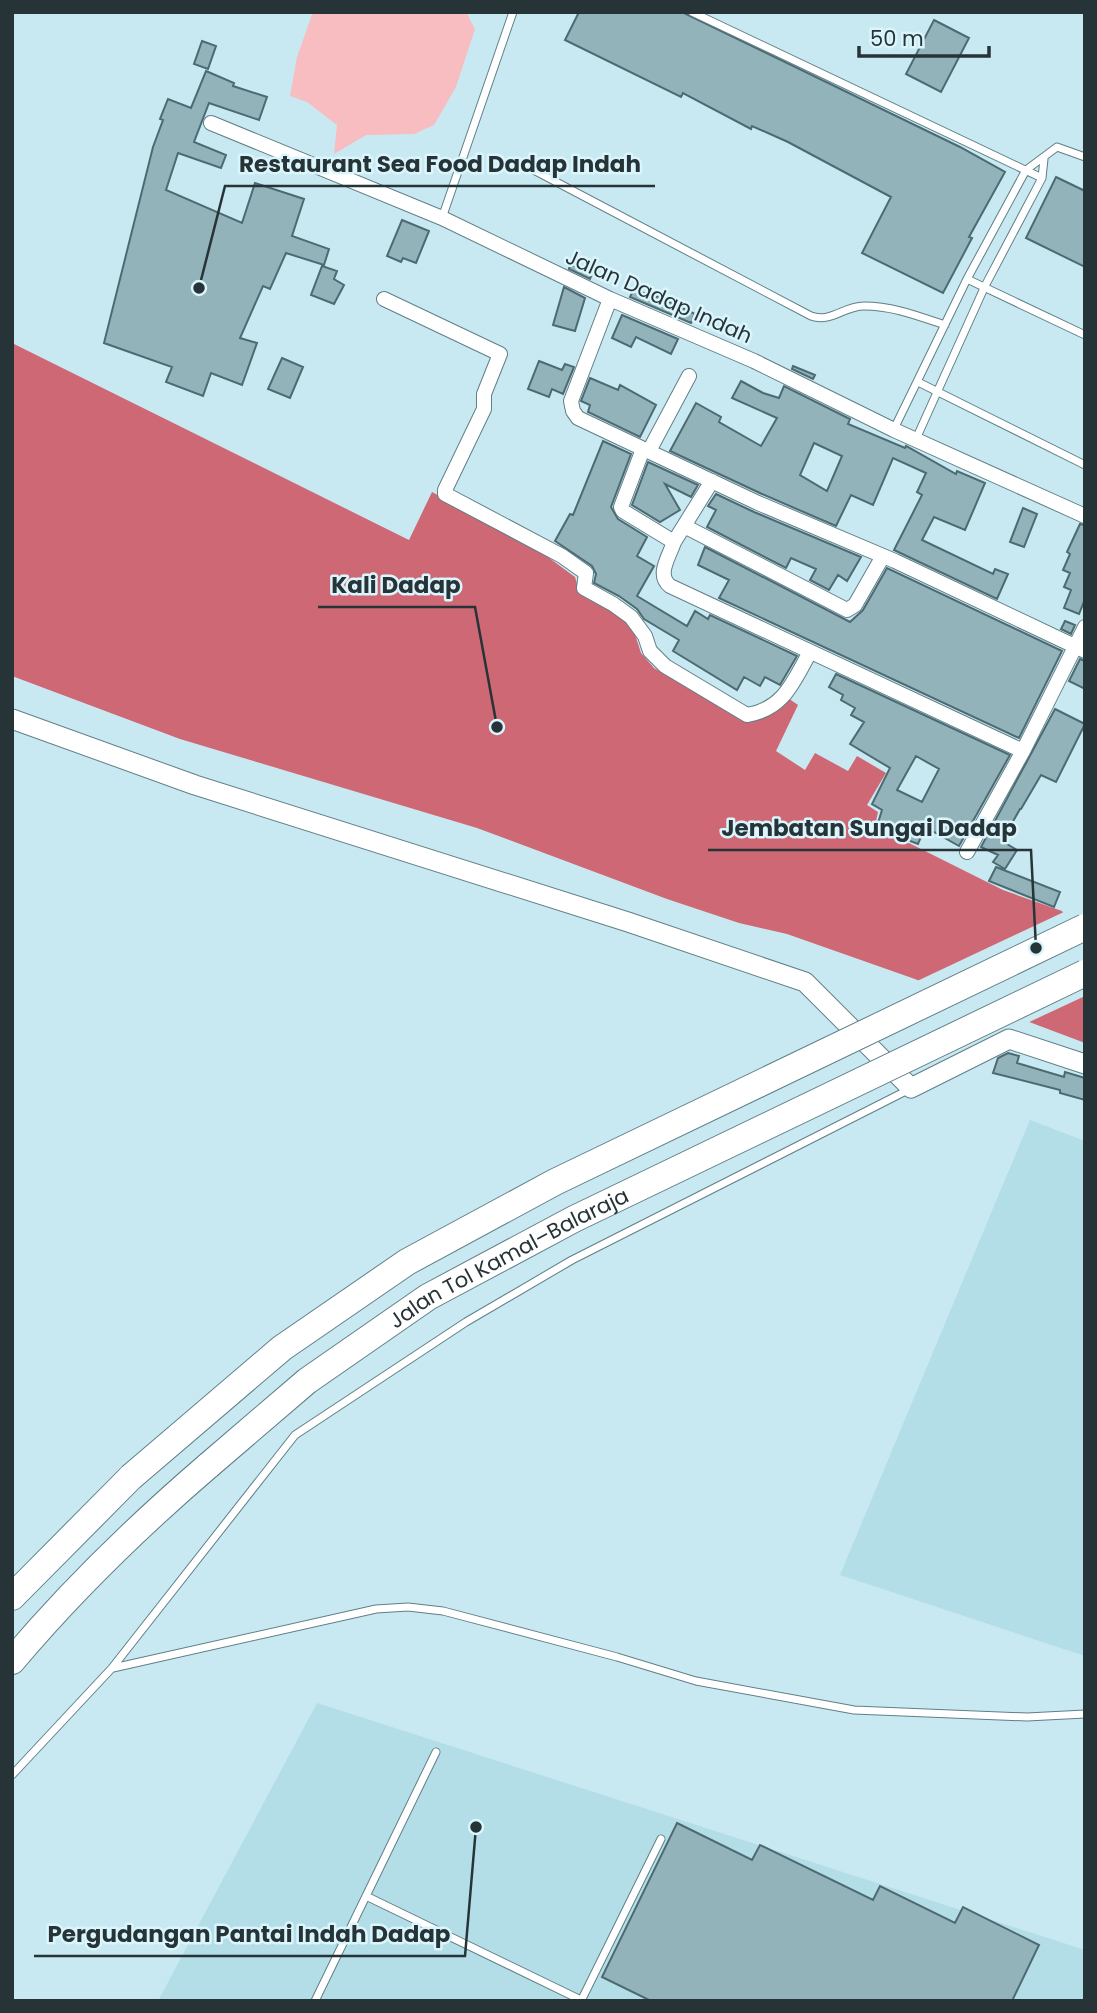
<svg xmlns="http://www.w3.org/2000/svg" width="1097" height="2013" font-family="Poppins,sans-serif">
  <rect width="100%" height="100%" fill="#c8e9f2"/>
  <path fill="#b3dde7" d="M1030,1120L1085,1141V1656L840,1575Z
    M317,1703L1085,1950V2001H158Z"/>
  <path fill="#f8bdc1" d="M313,12H466L475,29L456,87L434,125L414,134L366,135L334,154L337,125L307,102L290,96L297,57Z"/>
  <path fill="#cf6875" d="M12,343L409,540L432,492L537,549L575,577L578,587L618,612L633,628L641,653L654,668L743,721L765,717L788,698L798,705L776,751L805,770L815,753L848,771L857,756L886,773L867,805L878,812L875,826L1003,890L1062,911L1080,939L1085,942V1043L912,978L787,934L739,923L667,899L477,828L180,739L12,676Z"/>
  <path fill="#c8e9f2" d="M1066,911L1085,938V996L1025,1024L915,982Z"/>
  <path fill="#93b3bb" stroke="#4c6a72" stroke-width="2" fill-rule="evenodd" d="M579,12H682L960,147L1005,172L969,237L972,238L943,293L862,253L891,197L788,142L752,126L751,129L683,93L681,97L565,40Z
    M934,20L969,38L941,92L906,74Z
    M202,41L216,46L208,69L194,64Z
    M206,71L234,83L233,86L267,97L259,120L209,103L194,142L226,155L221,168L178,153L166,190L242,223L255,183L304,199L292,236L329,249L324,265L286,253L270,289L263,286L240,338L257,343L242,385L211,373L203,396L166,382L172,367L104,343L153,147L163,120L160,119L168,99L191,108Z
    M1056,177L1085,191V267L1026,238Z
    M402,220L429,231L416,263L403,258L401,262L387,256Z
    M570,264L592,274L590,279L569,269Z
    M322,266L337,271L334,279L344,285L334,304L311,295Z
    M564,287L585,298L575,331L553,325Z
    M634,289L655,298L657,296L695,314L691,323L630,297Z
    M622,315L678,339L671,354L636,337L631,347L612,338Z
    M282,358L303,367L290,398L268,389Z
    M539,361L562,370L565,364L574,367L563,394L552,389L549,397L528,389Z
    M793,366L815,375L813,379L792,369Z
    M590,378L618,390L620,385L656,405L640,437L588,412L590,405L581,401Z
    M741,381L763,393L779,398L784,386L850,419L848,424L905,448L906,446L956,474L957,471L985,483L965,530L934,517L922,540L993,574L995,569L1008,574L997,599L894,550L922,495L917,492L926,473L893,458L873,505L851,495L836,526L762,494L670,451L696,403L721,417L719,422L761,446L777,418L732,398ZM814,443L842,456L827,491L800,475Z
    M603,441L631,454L611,507L618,519L647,537L637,556L654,566L637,596L687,626L695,611L708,619L710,615L797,656L780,685L765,677L760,686L744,677L737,690L673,651L679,640L644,619L637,609L619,596L594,583L596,574L592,566L555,541L570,514L573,515Z
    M648,462L698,485L691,497L665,484L680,510L660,522L632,505Z
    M716,494L754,512L861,557L847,581L838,575L829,590L810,580L816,569L791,558L786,568L707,527L716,510L708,506Z
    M1023,508L1037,514L1024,547L1010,542Z
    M1080,524L1085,525V599L1079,614L1064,608L1071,590L1064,587L1070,573L1063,570L1070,554L1067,552Z
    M705,547L850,622L863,610L887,568L1062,651L1019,738L719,598L729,580L698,565Z
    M1065,621L1075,625L1071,634L1061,629Z
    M1080,659L1085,661V689L1069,681Z
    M836,674L1010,755L959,846L925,827L918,844L902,838L904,834L877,826L882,810L872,804L890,768L850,744L864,722L851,715L855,708L841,700L843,695L829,687ZM916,756L939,769L922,802L897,790Z
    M1055,709L1085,724L1056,782L1041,775L1021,809H1020L1002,841L1017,850L1005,869L993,862L998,855L981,847Z
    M996,867L1060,892L1054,907L989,881Z
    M1008,1053L1019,1056L1017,1063L1064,1077L1065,1072L1085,1078V1100L1060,1093V1090L993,1073L998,1058Z
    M677,1823L752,1860L760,1845L873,1900L880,1886L955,1923L963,1907L1039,1945L1012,2001H651L602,1977Z"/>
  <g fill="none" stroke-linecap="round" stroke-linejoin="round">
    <defs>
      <path id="service" d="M692,12L1042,178
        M524,165L811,316C831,323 844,306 864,306C893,306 918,316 945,325
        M442,218L513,12
        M967,279L1085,335
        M918,382L1085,465
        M894,429L967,279L1026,170L1057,147L1085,157
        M916,439L985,286L1042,178L1044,159
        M113,1668L376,1609L408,1607L443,1611L617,1657L696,1681L854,1710L1027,1717L1085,1714
        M12,1775L112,1668L295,1435L466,1322L572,1260L908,1090
        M366,1896L583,2001
        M315,2001L436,1752
        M581,2001L661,1839"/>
      <path id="minor" d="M211,123L442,218L610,299L754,361L894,430L1085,516
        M384,299L500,354L484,394V409L445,490V494L562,556L586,573L584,588L613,604L631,617L645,636L650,651L665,666L747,715C784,709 793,682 810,652
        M610,299L571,401L573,411L578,418L758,503L895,561L1085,651
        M643,449L621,507L623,511L674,542L712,481
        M649,451L689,376
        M684,526L847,610L855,605L883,556
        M674,542C669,557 656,575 670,586L1023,751
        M967,852L1023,751L1085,627"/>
      <path id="tertiary" d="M12,719L195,785L628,922L805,982L911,1088L1009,1039L1085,1064"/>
      <path id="motorway" d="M12,1597L131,1477
        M12,1661C72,1590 139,1525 209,1465"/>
    </defs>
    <use href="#service" stroke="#607f87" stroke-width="9"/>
    <use href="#minor" stroke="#607f87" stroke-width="16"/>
    <use href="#tertiary" stroke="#607f87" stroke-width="21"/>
    <use href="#motorway" stroke="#607f87" stroke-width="28"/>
    <use href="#service" stroke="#fff" stroke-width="7"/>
    <use href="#minor" stroke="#fff" stroke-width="14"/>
    <use href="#tertiary" stroke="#fff" stroke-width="19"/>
    <use href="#motorway" stroke="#fff" stroke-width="26"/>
    <defs>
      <g id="motorway-bridge">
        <path id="s1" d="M209,1465L307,1381L428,1297L574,1219L1085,973"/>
        <path d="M131,1477L282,1348L407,1262L555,1182L1085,927"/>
      </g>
    </defs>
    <use href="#motorway-bridge" stroke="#607f87" stroke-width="28" stroke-linecap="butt"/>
    <use href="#motorway-bridge" stroke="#fff" stroke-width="26"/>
  </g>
  <g text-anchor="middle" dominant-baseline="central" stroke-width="5" stroke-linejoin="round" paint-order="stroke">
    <g font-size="21" fill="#263337" stroke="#daf5fc">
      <text transform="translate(659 296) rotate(24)">Jalan Dadap Indah</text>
      <text stroke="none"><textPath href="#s1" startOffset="366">Jalan Tol Kamal–Balaraja</textPath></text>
    </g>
  </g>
  <path fill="none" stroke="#263337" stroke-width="2.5" d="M199 288L225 186H655M497 727L475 607H318M1036 948L1031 850H708M476 1827L465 1956H34"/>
  <g fill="#263337" stroke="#daf5fc" stroke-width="2.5">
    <circle cx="199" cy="288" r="7"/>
    <circle cx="497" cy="727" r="7"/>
    <circle cx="1036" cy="948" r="7"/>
    <circle cx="476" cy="1827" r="7"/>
  </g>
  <g font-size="23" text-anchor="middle" font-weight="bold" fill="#263337" stroke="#daf5fc" stroke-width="5" stroke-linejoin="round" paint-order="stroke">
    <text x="440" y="172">Restaurant Sea Food Dadap Indah</text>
    <text x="396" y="593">Kali Dadap</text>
    <text x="869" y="836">Jembatan Sungai Dadap</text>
    <text x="249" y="1942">Pergudangan Pantai Indah Dadap</text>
  </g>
  <rect width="1097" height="2013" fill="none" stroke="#263337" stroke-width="28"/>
  <path d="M859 46v10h130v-10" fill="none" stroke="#263337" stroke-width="3.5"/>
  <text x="870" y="46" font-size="21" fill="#263337" stroke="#daf5fc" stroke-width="5" paint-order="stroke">50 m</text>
</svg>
